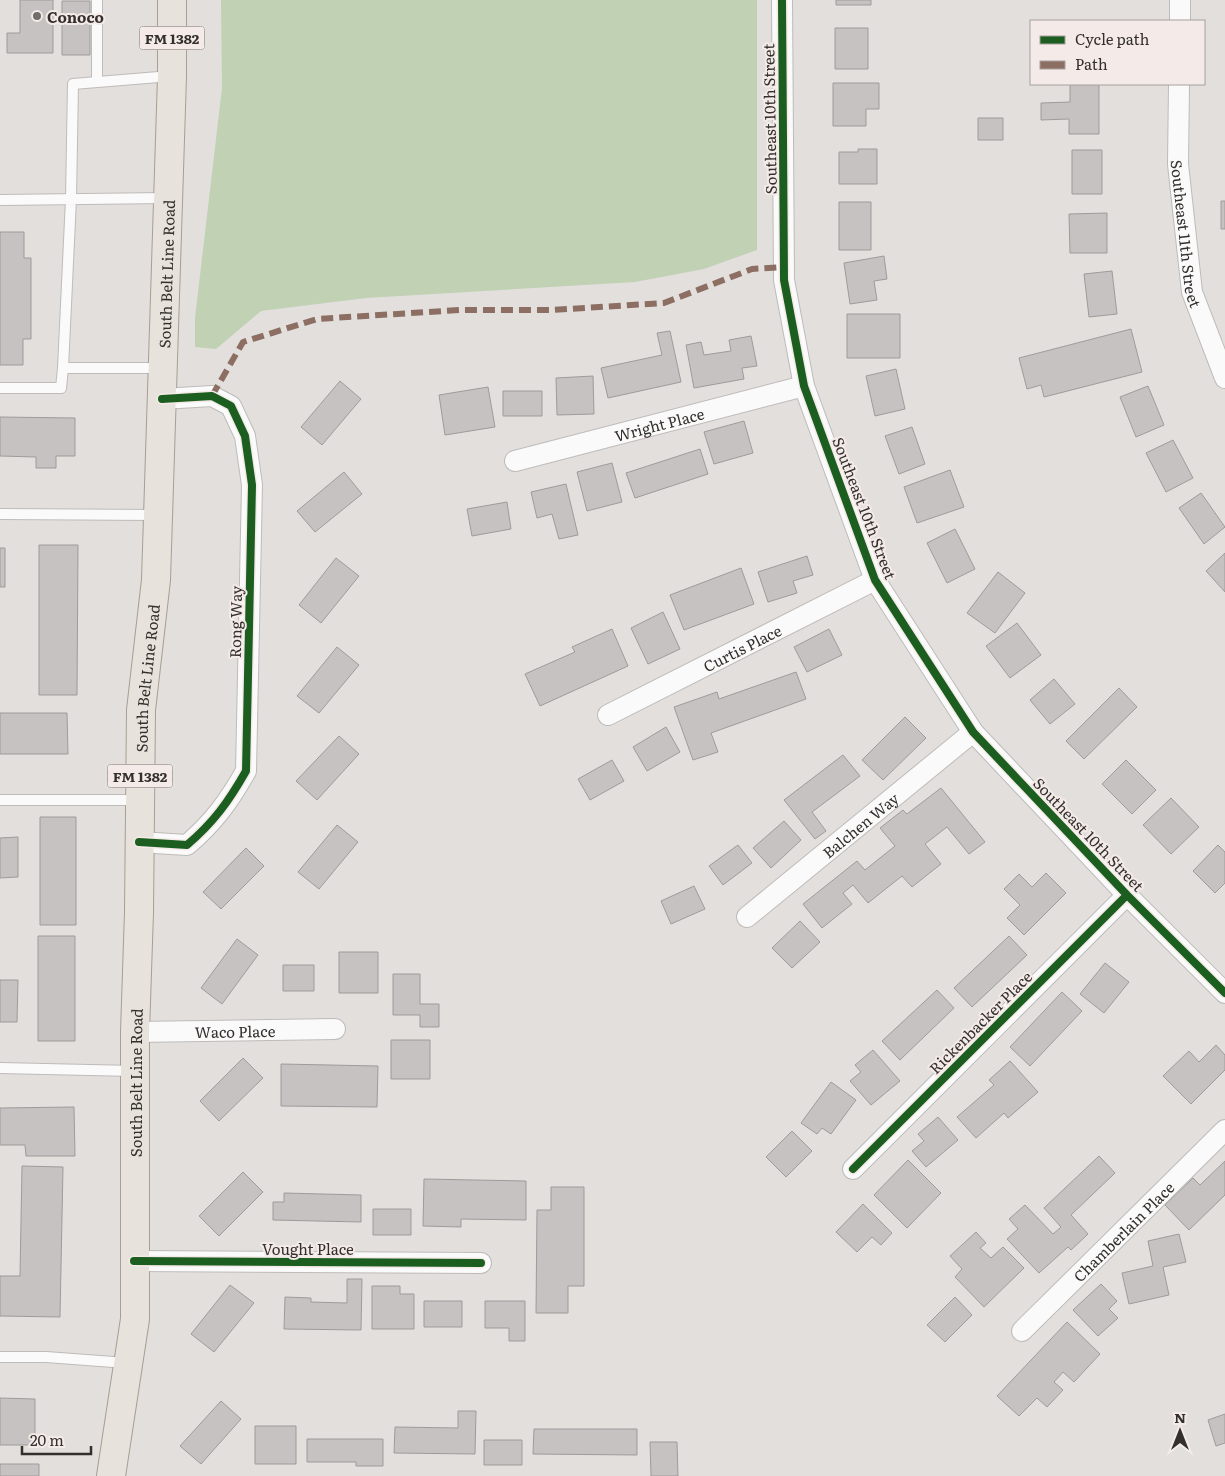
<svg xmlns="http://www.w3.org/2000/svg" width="1225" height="1476" font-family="Literata,serif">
  <rect width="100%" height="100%" fill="#e3dfdd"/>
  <path fill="#c0d1b4" d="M221,0H757V250L704,269L635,282L366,298L261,311L216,349L195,347V318L222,88Z"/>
  <path fill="#c5c2c1" stroke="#9e9b9a" d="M20,0H53V53H7V33H20Z
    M836,0H871V5H836Z
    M62,1H90V55H62Z
    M835,28H868V69H835Z
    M833,83H879V109H866V126H833Z
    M1070,84H1099V134H1069V119L1041,120V103L1070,102Z
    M978,118H1003V140H978Z
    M858,149H877V184H839V152H858Z
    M1072,150H1102V194H1072Z
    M1221,201H1225V229H1221Z
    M839,202H871V250H839Z
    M1107,213V253H1070L1069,214Z
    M0,232H24V258H31V339H23V365H0Z
    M884,256L887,279L874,281L877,300L850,304L844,263Z
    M1112,271L1117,314L1089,317L1084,274Z
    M847,314H900V358H847Z
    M1131,329L1142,372L1044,397L1041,385L1027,389L1019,358Z
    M670,331L681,382L608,398L601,368L662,355L657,333Z
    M751,336L757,366L742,368L744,379L694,388L686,345L701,342L704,355L731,351L729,340Z
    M896,369L905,409L875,416L866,376Z
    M593,376L594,414L557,415L556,378Z
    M340,381L361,399L322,445L301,427Z
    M1148,386L1164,425L1136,437L1120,397Z
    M488,387L495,427L445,435L439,395Z
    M503,391H542V416H503Z
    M0,417L75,418V456H56V468H36V457L0,456Z
    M744,421L753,453L714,464L704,432Z
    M912,427L925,464L899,474L885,436Z
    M1173,440L1193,478L1166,492L1146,453Z
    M700,449L708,474L635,498L626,473Z
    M612,463L622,502L587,511L577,472Z
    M950,470L964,507L917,523L904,487Z
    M344,472L362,494L315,532L297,511Z
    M566,484L578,535L559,539L552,514L537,518L531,492Z
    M1201,493L1225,527L1204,544L1179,508Z
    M507,502L511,529L472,536L467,509Z
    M955,529L975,569L947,583L927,543Z
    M39,545H78L77,695H39Z
    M0,548H5V587H0Z
    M1225,553V592L1206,571Z
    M807,556L813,575L793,581L797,593L768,602L758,572Z
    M336,558L359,576L321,623L299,605Z
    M741,568L754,604L684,630L670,595Z
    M998,572L1025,593L995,633L967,613Z
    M663,612L680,649L648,664L631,628Z
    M1017,623L1041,655L1010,678L986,646Z
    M612,629L628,666L540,706L525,674L575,652L572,647Z
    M829,629L842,655L807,672L794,647Z
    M337,647L359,665L319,713L297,696Z
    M796,672L806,699L711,733L718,752L693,760L674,707L717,692L719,699Z
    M1054,679L1075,704L1050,724L1030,700Z
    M1119,688L1137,707L1084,759L1066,741Z
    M0,713H67L68,754H0Z
    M905,717L926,738L883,780L862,760Z
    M666,727L680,752L647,771L633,747Z
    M339,736L359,754L317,800L296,781Z
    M843,755L860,776L812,812L826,831L815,839L784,800Z
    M612,760L624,781L590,800L578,779Z
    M1126,760L1156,790L1132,814L1102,784Z
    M941,788L985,842L969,854L947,827L925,844L941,864L912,887L902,876L868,903L853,885L843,893L852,904L822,928L803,904L857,861L865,870L895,846L880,828L903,810L907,814Z
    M1171,798L1199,827L1171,854L1143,825Z
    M40,817H76V925H40Z
    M784,821L801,840L771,868L753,848Z
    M337,825L358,842L319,889L298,872Z
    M18,837V877L0,878V838Z
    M738,845L752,863L723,885L709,866Z
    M1218,845L1225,852V883L1215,893L1193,871Z
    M246,848L264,866L221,909L203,892Z
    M1046,873L1066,893L1024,935L1007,918L1020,905L1004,889L1019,874L1032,887Z
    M694,886L705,909L671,924L661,901Z
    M800,921L820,942L792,968L772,948Z
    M38,936H75V1041H38Z
    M1009,936L1027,955L972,1007L954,988Z
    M237,939L258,955L222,1004L201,988Z
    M339,952H378V993H339Z
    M1105,963L1129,982L1104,1013L1080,994Z
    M283,965H314V991H283Z
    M393,974H420V1004H439V1027H420V1015H393Z
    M0,980H18L17,1022H0Z
    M937,990L954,1008L900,1060L882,1041Z
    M1062,992L1082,1011L1030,1066L1010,1047Z
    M391,1040H430V1079H391Z
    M1216,1045L1225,1055V1070L1191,1104L1163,1076L1189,1051L1199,1062Z
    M873,1050L900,1081L871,1105L850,1081L861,1072L855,1065Z
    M243,1058L263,1078L219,1121L200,1101Z
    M1010,1061L1038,1092L1008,1118L1004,1113L976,1138L957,1117L994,1085L989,1080Z
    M281,1064L378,1066L377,1107L281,1106Z
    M831,1082L856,1100L831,1134L822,1128L817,1134L801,1123Z
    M74,1107L75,1156H26L25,1145H0V1108Z
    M938,1117L958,1140L926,1167L912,1151L924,1141L918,1134Z
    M792,1131L812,1151L786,1177L766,1157Z
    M1099,1156L1115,1173L1071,1215L1088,1234L1071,1250L1068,1247L1039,1273L1007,1239L1018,1229L1009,1219L1025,1205L1053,1234L1061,1227L1044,1208Z
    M908,1160L941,1193L907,1228L874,1195Z
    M1225,1161V1195L1189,1230L1165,1205L1193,1178L1200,1185Z
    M22,1166L63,1167L60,1317L0,1316V1276H20Z
    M243,1172L263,1192L219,1236L199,1216Z
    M424,1179L526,1181V1220L461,1219V1227L423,1226Z
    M551,1187H584V1286H568V1313H536L537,1210H551Z
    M284,1193L361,1195V1222L273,1220V1202H284Z
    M863,1204L892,1233L881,1245L872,1237L857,1252L836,1232Z
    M373,1209H411V1235H373Z
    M976,1232L986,1243L980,1248L991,1258L1003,1247L1024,1268L984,1307L955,1277L962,1269L950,1256Z
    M1179,1234L1186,1262L1163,1267L1169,1295L1129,1304L1122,1273L1153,1266L1148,1241Z
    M347,1279H362L361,1330L284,1329L285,1297L311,1298V1302L347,1303Z
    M1101,1284L1117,1301L1109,1309L1118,1318L1098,1336L1073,1310Z
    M230,1285L254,1303L214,1352L191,1334Z
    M372,1286H400V1294H414V1329H372Z
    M955,1297L972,1315L945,1342L927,1325Z
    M424,1301H462V1327H424Z
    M485,1301H525V1341H509V1328H485Z
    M1067,1322L1100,1354L1074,1382L1063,1372L1054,1382L1063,1390L1047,1407L1037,1398L1019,1416L997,1396Z
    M0,1398L35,1399V1445H0Z
    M221,1401L241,1419L201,1464L180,1446Z
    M458,1411H476L475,1454L394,1453L395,1427L458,1428Z
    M1225,1414V1443L1216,1446L1208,1420Z
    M255,1426H296V1464H255Z
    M534,1429H637V1455L533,1454Z
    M307,1439H383V1466H356V1462H307Z
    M484,1440H522V1465H484Z
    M650,1442H677L678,1476H651Z
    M0,1464H39V1476H0Z"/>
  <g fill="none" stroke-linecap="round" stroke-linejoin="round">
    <defs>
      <path id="lane" d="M97,0V82
        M0,200L166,198
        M63,368L71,199L73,84L171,76
        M0,388H61L63,368H160
        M0,514L156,515
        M0,800H139
        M0,1068L134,1071
        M0,1357H46L127,1363"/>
      <g id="street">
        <path d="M782,0L784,280L804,386L875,580L973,732L1127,895L1225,993"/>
        <path d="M1180,21V0"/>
        <path id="s1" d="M1179,84L1178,164L1192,292L1225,378"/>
        <path id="s2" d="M515,461L804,386"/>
        <path id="s3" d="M608,715L875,580"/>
        <path d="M139,842L187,845C214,822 229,801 246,771L252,485L245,436L231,406L212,396L162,399"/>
        <path id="s4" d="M747,917L973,732"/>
        <path id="s5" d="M135,1032L335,1029"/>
        <path d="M853,1169L1127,895"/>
        <path d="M134,1261L481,1263"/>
        <path id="s6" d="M1022,1331L1225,1130"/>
      </g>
      <g id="primary">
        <path id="s7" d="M111,1476L135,1319V1032L139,912L141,710L156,580L172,76V0"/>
      </g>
    </defs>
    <use href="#lane" stroke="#bebbb9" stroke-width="12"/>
    <use href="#street" stroke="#bebbb9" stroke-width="22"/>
    <use href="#primary" stroke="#a89e93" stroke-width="30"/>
    <use href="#lane" stroke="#fbfafa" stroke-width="10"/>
    <use href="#street" stroke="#fbfafa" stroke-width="20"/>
    <use href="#primary" stroke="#e7e2db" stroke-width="28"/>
    <path stroke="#8d6e63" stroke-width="6" stroke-dasharray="12 6" stroke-linecap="butt" d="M212,396L243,342L317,319L459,310H551L664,303L752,269L784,267"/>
    <defs>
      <path id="cycleway" d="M782,0L784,280L804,386L875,580L973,732L1127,895L1225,993
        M139,842L187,845C214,822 229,801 246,771L252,485L245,436L231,406L212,396L162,399
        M853,1169L1127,895
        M134,1261L481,1263"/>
    </defs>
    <use href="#cycleway" stroke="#f4ebe8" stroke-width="11"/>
    <use href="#cycleway" stroke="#1b5e20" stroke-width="8"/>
  </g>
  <circle fill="#706d6b" stroke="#f4ebe8" stroke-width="2" cx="37" cy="16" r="5"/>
  <g text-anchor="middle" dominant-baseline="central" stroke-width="4" stroke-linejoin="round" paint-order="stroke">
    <g fill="#f4ebe8" stroke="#6c6765" stroke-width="1">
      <rect x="139.5" y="26.5" width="65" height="23" rx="4"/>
      <rect x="107.5" y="764.5" width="65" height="23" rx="4"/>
    </g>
    <g font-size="14" font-weight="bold" fill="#322f2d">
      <text x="172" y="38">FM 1382</text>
      <text x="140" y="776">FM 1382</text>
    </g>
    <g font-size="15" font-weight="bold" fill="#322f2d" stroke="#f4ebe8" text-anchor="start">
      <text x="47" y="16">Conoco</text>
    </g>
    <g font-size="15" fill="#322f2d" stroke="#f4ebe8">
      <text transform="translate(769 119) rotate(-91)">Southeast 10th Street</text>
      <text stroke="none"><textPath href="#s1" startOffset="150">Southeast 11th Street</textPath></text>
      <text stroke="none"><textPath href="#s7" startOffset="1205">South Belt Line Road</textPath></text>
      <text stroke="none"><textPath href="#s2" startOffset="149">Wright Place</textPath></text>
      <text transform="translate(865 508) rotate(69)">Southeast 10th Street</text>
      <text transform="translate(235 622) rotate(-89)">Rong Way</text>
      <text stroke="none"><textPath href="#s3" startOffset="150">Curtis Place</textPath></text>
      <text stroke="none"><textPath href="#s7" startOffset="800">South Belt Line Road</textPath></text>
      <text stroke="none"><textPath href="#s4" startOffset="146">Balchen Way</textPath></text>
      <text transform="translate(1089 834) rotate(46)">Southeast 10th Street</text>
      <text transform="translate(980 1022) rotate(-45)">Rickenbacker Place</text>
      <text stroke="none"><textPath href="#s5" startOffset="100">Waco Place</textPath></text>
      <text stroke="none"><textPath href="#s7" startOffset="395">South Belt Line Road</textPath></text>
      <text stroke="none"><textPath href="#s6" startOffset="142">Chamberlain Place</textPath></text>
      <text x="308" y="1248">Vought Place</text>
    </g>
  </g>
  <rect x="1030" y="20" width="175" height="65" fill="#f4ebe8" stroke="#a6a09d"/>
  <rect x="1040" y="36" width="25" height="8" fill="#1b5e20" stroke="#a6a09d"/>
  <text x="1075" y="45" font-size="15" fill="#322f2d">Cycle path</text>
  <rect x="1040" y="61" width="25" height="8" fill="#8d6e63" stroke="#a6a09d"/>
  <text x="1075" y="70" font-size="15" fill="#322f2d">Path</text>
  <g transform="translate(1180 1431)" stroke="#f4ebe8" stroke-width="4" paint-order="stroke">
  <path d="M0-4L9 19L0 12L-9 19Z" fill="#322f2d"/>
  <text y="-8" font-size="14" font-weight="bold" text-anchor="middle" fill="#322f2d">N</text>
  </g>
  <path d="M22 1446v8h69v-8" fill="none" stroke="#322f2d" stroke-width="2.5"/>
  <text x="30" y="1446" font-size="15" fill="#322f2d" stroke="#f4ebe8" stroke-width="4" paint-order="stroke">20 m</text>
</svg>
